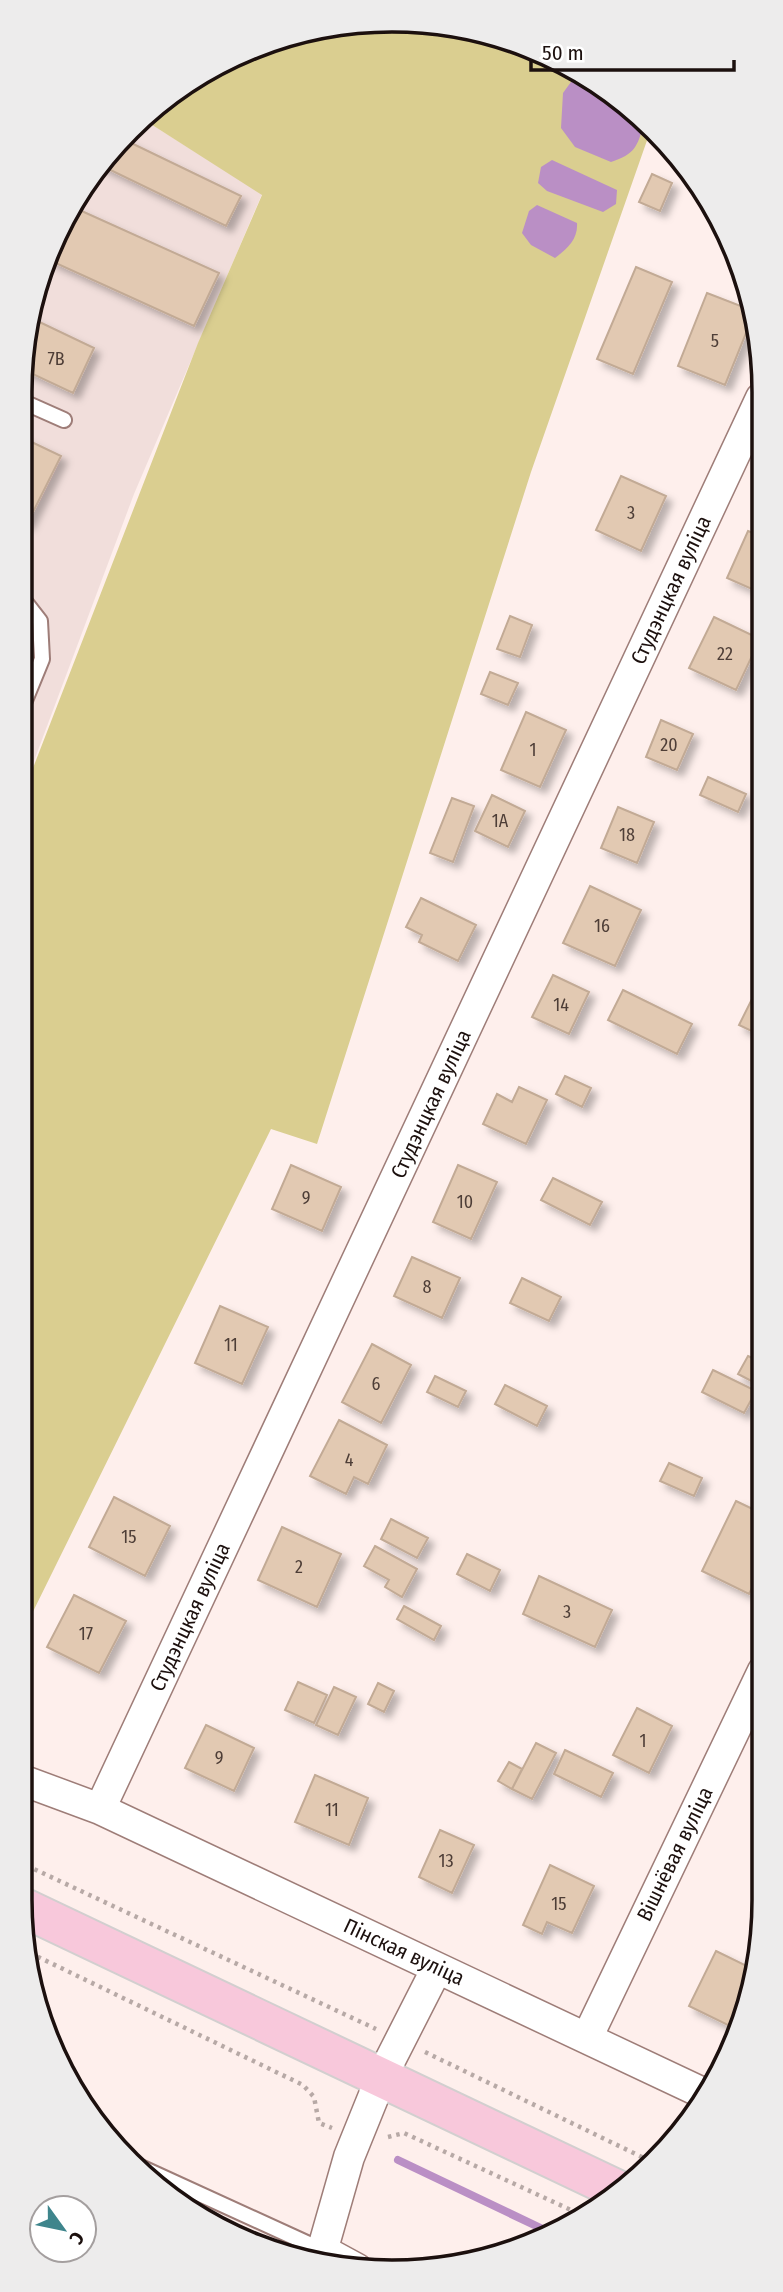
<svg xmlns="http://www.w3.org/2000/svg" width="783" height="2292" font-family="'Fira Sans Condensed',sans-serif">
  <defs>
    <filter id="shadow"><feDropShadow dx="6" dy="6" stdDeviation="3.5" flood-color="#0004"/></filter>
  </defs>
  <rect width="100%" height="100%" fill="#feefec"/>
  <path fill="#f1dedb" d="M146,121L262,194L134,494L19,801V392L32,296L96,165Z"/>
  <path fill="#dace90" d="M343,22L487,32L578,69L651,129L531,472L317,1144L271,1129L19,1640V804L198,343L262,195L146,121L205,69Z"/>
  <path fill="#ba8fc5" d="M576,75L600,87L644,124C637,147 635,154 611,162L575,147L561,128L563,93Z
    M552,160L617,190L616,204L603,212L547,191L538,183L541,167Z
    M537,205L577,223C578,239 568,248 555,258L531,245L522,233L529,211Z"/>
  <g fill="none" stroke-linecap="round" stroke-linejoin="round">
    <path stroke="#ba8fc5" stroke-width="8" d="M398,2160L549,2232"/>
  </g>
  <path fill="#e2c9b2" stroke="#c2aa95" stroke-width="2" filter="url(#shadow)" d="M125,140L241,196L226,226L98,164Z
    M652,174L672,183L660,211L639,202Z
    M75,208L219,273L194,326L49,260Z
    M636,267L672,282L633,374L597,359Z
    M707,293L751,310L753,316L725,385L678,366Z
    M29,317L94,348L73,393L22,369Z
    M19,436L61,456L27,524L19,520Z
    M621,476L666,496L641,551L596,530Z
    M748,531L761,536V593L727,578Z
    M510,616L532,625L520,657L497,649Z
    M714,617L760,639L736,690L689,668Z
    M19,633L33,639L19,668Z
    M490,672L518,683L508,705L481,694Z
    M526,712L566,730L540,787L501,770Z
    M661,720L693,734L677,770L646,757Z
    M708,777L746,794L738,812L700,795Z
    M492,795L525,811L508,847L475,831Z
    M452,798L474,806L453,862L430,853Z
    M618,807L654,822L637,863L601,848Z
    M590,886L641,910L615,966L563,943Z
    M421,898L476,925L458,961L419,942L422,935L406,927Z
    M553,975L589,992L569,1034L532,1017Z
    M760,983L762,984V1036L739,1025Z
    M623,990L692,1024L677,1054L608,1020Z
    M565,1076L591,1088L582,1107L556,1094Z
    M519,1087L547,1100L526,1144L483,1124L497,1094L512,1102Z
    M291,1165L341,1187L322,1231L272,1209Z
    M458,1165L497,1182L471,1239L433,1222Z
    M553,1178L602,1202L590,1225L541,1200Z
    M412,1257L460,1278L442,1318L394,1296Z
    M522,1278L561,1297L549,1321L510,1303Z
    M220,1306L268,1327L242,1384L195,1363Z
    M372,1344L411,1365L381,1423L342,1402Z
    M748,1356L763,1363V1387L738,1374Z
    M713,1370L756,1391L744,1413L702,1392Z
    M435,1376L466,1391L458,1407L427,1392Z
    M505,1385L547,1406L537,1426L495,1404Z
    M339,1420L387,1445L368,1484L354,1477L346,1494L310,1476Z
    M669,1463L702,1478L694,1496L660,1481Z
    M114,1497L170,1526L145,1576L89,1547Z
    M736,1501L763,1514V1566L749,1594L702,1571Z
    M391,1519L428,1538L417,1558L381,1539Z
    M282,1527L341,1554L317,1607L258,1580Z
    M375,1546L417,1569L402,1597L385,1587L389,1580L364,1566Z
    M467,1554L500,1570L490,1591L457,1574Z
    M539,1576L612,1610L595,1647L523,1614Z
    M74,1595L126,1621L99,1673L47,1647Z
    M404,1606L441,1626L434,1640L397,1619Z
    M298,1682L327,1695L314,1723L285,1710Z
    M378,1683L394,1691L384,1712L368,1704Z
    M334,1687L356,1697L338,1735L316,1725Z
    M637,1708L672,1726L649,1773L613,1755Z
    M206,1725L254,1748L234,1791L185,1768Z
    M536,1743L556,1753L532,1799L512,1789Z
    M565,1750L613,1773L601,1797L554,1774Z
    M509,1762L522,1769L512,1789L498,1781Z
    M315,1775L368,1798L349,1845L295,1822Z
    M440,1830L474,1845L452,1893L419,1877Z
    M550,1865L594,1886L572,1933L547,1922L542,1934L523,1925Z
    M716,1951L755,1970L751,1996L736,2029L689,2006Z"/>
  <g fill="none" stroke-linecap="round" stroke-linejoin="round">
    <defs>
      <path id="lane" d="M19,400L64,420
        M19,594L40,621L42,659L19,715
        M136,2165L322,2250"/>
      <path id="street" d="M19,1779L100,1809L707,2095
        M100,1809L761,398
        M587,2038L763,1671
        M322,2250L357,2269
        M319,2262L349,2157L381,2078L437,1968"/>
      <path id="primary" d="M20,1906L618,2190"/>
    </defs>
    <use href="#lane" stroke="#9e7d78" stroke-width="18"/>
    <use href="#street" stroke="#9e7d78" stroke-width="33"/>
    <use href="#primary" stroke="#d2cfcf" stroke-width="42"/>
    <path stroke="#b7a9a6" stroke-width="4.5" stroke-dasharray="3.5 5" stroke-linecap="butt" d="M19,1862L376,2029
      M30,1953L303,2085L314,2097L319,2123L332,2128
      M425,2052L648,2160
      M388,2137L404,2133L584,2216"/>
    <use href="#lane" stroke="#fff" stroke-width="14"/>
    <use href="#street" stroke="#fff" stroke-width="30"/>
    <use href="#primary" stroke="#f8c8db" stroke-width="38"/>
  </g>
  <g text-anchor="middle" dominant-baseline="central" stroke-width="5" stroke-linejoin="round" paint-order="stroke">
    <g font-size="18" fill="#4e3e37">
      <text x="715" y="341">5</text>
      <text x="56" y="359">7В</text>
      <text x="631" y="513">3</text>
      <text x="725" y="654">22</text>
      <text x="669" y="745">20</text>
      <text x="533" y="750">1</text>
      <text x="500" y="821">1А</text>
      <text x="627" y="835">18</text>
      <text x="602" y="926">16</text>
      <text x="561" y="1005">14</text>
      <text x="306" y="1198">9</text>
      <text x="465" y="1202">10</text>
      <text x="427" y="1287">8</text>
      <text x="231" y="1345">11</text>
      <text x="376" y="1384">6</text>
      <text x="349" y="1460">4</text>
      <text x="129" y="1537">15</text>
      <text x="299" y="1567">2</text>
      <text x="567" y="1612">3</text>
      <text x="86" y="1634">17</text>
      <text x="643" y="1741">1</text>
      <text x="219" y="1758">9</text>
      <text x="332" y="1810">11</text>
      <text x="446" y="1861">13</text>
      <text x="559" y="1904">15</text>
    </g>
    <g font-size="21" fill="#1c100e" stroke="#fff">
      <text transform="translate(671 590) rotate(-65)">Студэнцкая вуліца</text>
      <text transform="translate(431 1104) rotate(-65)">Студэнцкая вуліца</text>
      <text transform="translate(190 1617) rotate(-65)">Студэнцкая вуліца</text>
      <text transform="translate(675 1854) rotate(-64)">Вішнёвая вуліца</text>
      <text transform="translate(404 1952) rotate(25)">Пінская вуліца</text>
    </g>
  </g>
  <path d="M0 0H783V2292H0ZM392 32H392A360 360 0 0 1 752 392V1900A360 360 0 0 1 392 2260H392A360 360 0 0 1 32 1900V392A360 360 0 0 1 392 32Z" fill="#edecec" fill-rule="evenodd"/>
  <path fill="none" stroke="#1c100e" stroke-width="3.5" d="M392 32H392A360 360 0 0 1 752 392V1900A360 360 0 0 1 392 2260H392A360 360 0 0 1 32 1900V392A360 360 0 0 1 392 32Z"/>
  <g transform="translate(63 2229) rotate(123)"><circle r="33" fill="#ffffff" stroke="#a49f9f" stroke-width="2"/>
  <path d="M0-5L12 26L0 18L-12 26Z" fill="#3e858c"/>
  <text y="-10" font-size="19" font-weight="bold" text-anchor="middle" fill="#1c100e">С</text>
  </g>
  <path d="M531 60v10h203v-10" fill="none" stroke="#1c100e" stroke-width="3.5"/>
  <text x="542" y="60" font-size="21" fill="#1c100e" stroke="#ffffff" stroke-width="5" paint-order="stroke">50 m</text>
</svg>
